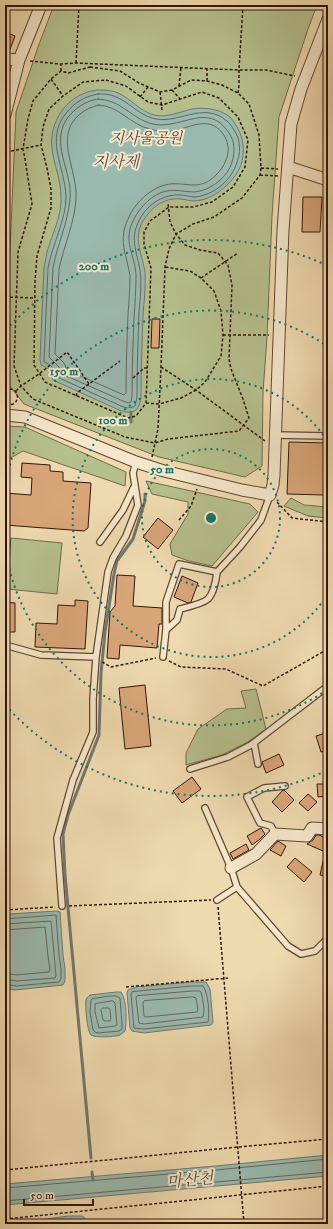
<svg xmlns="http://www.w3.org/2000/svg" width="333" height="1229" font-family="'IM FELL DW Pica','Noto Serif KR',serif">
  <rect width="100%" height="100%" fill="#efdaaf"/>
  <filter id="stains"><feTurbulence type="fractalNoise" baseFrequency=".005" numOctaves="4"/><feColorMatrix values="0 0 0 0 .2 0 0 0 0 .09 0 0 0 0 .02 0 0 0 .5 -.17"/></filter>
  <radialGradient id="worn" r=".72"><stop offset=".6" stop-color="#630" stop-opacity="0"/><stop offset="1" stop-color="#630" stop-opacity=".3"/></radialGradient>
  <path fill="#b5c08d" stroke="#726a4c" d="M54,5H317L308,29L279,117L272,216L267,337L263,392L262,466L245,477L159,457L24,404L5,380L6,341L16,112L38,47Z
    M5,426L25,427L126,472L125,486L23,451L5,461Z
    M146,481L250,504L258,512L212,566L189,561L172,555L170,544L188,514V502L152,494Z
    M291,498L304,505L328,507V518L308,516L284,506Z
    M11,538L62,543L57,594L7,589Z
    M256,689L266,729L248,742L222,755L186,765V753L198,729L227,709L246,708L241,691Z"/>
  <path fill="#9abab0" stroke="#70786e" d="M97,90C104,90 111,90 118,93C131,99 140,111 154,115C168,118 179,112 192,109C205,107 220,109 230,117C233,120 235,124 237,127C244,139 245,152 241,165C238,173 233,179 227,185C218,194 206,201 193,201C189,201 185,199 181,199C164,197 150,208 142,223C133,239 143,256 145,273C146,287 144,301 143,315C142,342 141,370 141,397C139,412 133,415 119,410L53,380C49,370 53,370 41,365L40,360L44,267C45,263 46,257 47,252C52,234 62,216 61,197C61,180 54,165 52,149C49,125 63,101 85,93C89,91 93,91 97,90Z
    M57,911L60,912L63,955L65,969V981L63,985L15,990L8,989L5,987V916L8,914Z
    M192,982H206L210,989L213,1022L211,1025L144,1033L132,1031L130,1028L127,993L128,990L136,987Z
    M116,992H121C127,1000 127,1022 125,1031C124,1032 121,1034 120,1035C114,1037 95,1038 91,1035C87,1031 85,1006 86,1000C87,997 88,997 90,995Z
    M328,1155V1176L5,1205V1184L216,1166Z
    M68,1216H82L84,1217L85,1224H28V1222L32,1221Z"/>
  <g fill="none" stroke-linecap="round" stroke-linejoin="round">
    <path stroke="#65685d" stroke-width="1" d="M98,94C104,94 110,94 116,97C129,102 138,114 152,118C177,126 203,100 227,121C230,123 232,127 234,130C241,140 241,154 236,165C230,182 213,195 195,197C190,197 185,195 180,195C162,194 145,206 138,223C130,239 137,253 140,270C142,283 140,299 139,312C138,340 137,369 137,397L135,406L133,407L127,408L121,406L57,377C55,370 53,365 44,362V360L48,268C52,245 66,220 66,197C65,166 44,139 67,112C75,102 86,96 98,94Z
      M98,99C121,100 129,116 149,123C179,133 207,99 229,133C235,141 235,152 232,162C228,177 210,191 194,192C185,192 176,189 167,191C153,193 140,207 134,219C122,242 135,254 136,275C136,289 135,304 134,318C133,344 132,370 132,396L131,402L129,403L123,401L62,374L59,367L49,357L53,268C57,245 68,223 70,199C73,171 48,142 69,116C77,107 86,101 98,99Z
      M99,105C119,106 131,125 150,129C157,131 164,132 171,131C191,128 211,113 225,137C229,144 229,153 226,160C224,166 220,171 216,175C199,193 184,180 165,185C149,189 134,204 128,219C122,231 122,244 126,257C127,263 129,269 130,275C130,288 129,301 128,314C127,340 126,367 126,393L124,395L67,370L64,363L55,354L59,269C64,245 75,222 76,198C78,170 53,136 80,114C86,109 91,107 99,105Z
      M5,919L56,915L59,955L61,969V979L59,982L16,986L5,984
      M5,924L51,921L56,976L55,978L16,981L5,979
      M5,930L45,927L48,956L50,970L49,972L16,975L5,973
      M192,986H203C208,992 210,1014 208,1022L144,1029L134,1028L131,994L132,992Z
      M193,991H200L201,992C203,1000 205,1010 203,1017L144,1024L139,1023L136,998L137,996Z
      M110,996H116L120,998L122,1024V1029L119,1031L98,1033L95,1032L93,1030L90,1012L91,1000L92,999Z
      M193,997L196,998L198,1010L197,1012L146,1017L144,1016L143,1003L144,1001Z
      M113,1001L115,1003L117,1025L115,1026L99,1028L95,1012V1004Z
      M103,1008H108L110,1009L111,1019L110,1021H105L103,1020L101,1010Z
      M5,1188L216,1170L328,1159
      M5,1201L328,1172
      M36,1224L79,1220L81,1221V1224"/>
    <path stroke="#70786e" stroke-width="3" d="M131,412V422
      M91,1158L65,875L63,834L68,815L99,735L101,673L105,632L114,574L117,561L133,539L145,501V494
      M92,1172L93,1180"/>
  </g>
  <path fill="#d9a679" stroke="#30150a" d="M5,32L15,36L9,52H5Z
    M303,197H322L320,232H302Z
    M152,319H160L159,348H151Z
    M289,442L326,443L324,495L287,494Z
    M22,463L50,465V471L63,472V481L91,483L88,528L84,531L5,525V493L31,495L32,478L21,477Z
    M158,518L173,530L158,549L143,537Z
    M117,575L135,576L133,606L162,608V624H159L157,648L120,645L119,659L107,658L110,612L115,606Z
    M182,576L198,583L191,602L188,603L174,597Z
    M75,600L88,601L85,649L35,647L36,623L57,624L58,605L75,606Z
    M5,602L15,603V632H5Z
    M145,685L151,746L125,749L119,688Z
    M326,733L328,739V750L321,752L316,736Z
    M279,754L284,765L266,773L262,762Z
    M192,777L201,789L182,803L173,791Z
    M317,784H328V796L318,797Z
    M283,790H284L294,800L282,812L272,802Z
    M308,794L317,802L308,811L299,803Z
    M261,828L265,834L260,839L252,845L247,836Z
    M316,835H319L328,839L323,851L307,844L313,840Z
    M278,841L286,846L281,856L270,850Z
    M246,844L249,850L233,859L230,853Z
    M325,852H328V877L320,875Z
    M295,858L312,872L304,882L287,867Z"/>
  <g fill="none" stroke-linecap="round" stroke-linejoin="round">
    <defs>
      <path id="service" d="M275,435L328,436
        M100,542L123,510L134,487
        M166,630L177,620L180,609C188,607 202,604 208,599C214,593 216,580 217,572
        M5,645L41,655L96,657
        M163,657L166,630V602L179,564L217,572L240,547L261,520L270,495
        M254,743L258,764
        M190,769L228,757L251,745L328,686
        M205,808L231,868L237,887L288,946L301,954L315,951L328,938
        M275,834L271,826L260,823L247,797L264,788L285,786
        M217,900L237,887
        M62,906L57,838L73,780L93,732V699L96,657L108,572L113,558L126,536L138,505L133,473L136,462"/>
      <path id="minor" d="M5,59L19,60
        M5,115L19,60L41,5
        M288,167L328,180
        M5,415L25,417L136,462L164,471L242,490L270,495L273,485L274,475L283,230L291,124L301,89L328,19
        M231,868L256,854L275,834L307,836L312,828L328,829"/>
    </defs>
    <use href="#service" stroke="#604633" stroke-width="8"/>
    <use href="#minor" stroke="#604633" stroke-width="13"/>
    <path stroke="#30150a" stroke-width="1.5" stroke-dasharray="3 2" stroke-linecap="butt" d="M30,61L61,64L76,63L239,70H266L295,76
      M76,63L79,5
      M90,67L120,71L139,83L160,92L172,90L191,80L207,81L222,85L238,93L249,104L259,135L261,168L260,175L242,198L214,217L193,224L176,234L169,249L165,267L161,367L158,429L155,443L125,437L33,399L21,386L14,366L18,252L32,204L25,159L23,149L28,119L33,101L51,79L61,71L68,73Z
      M61,71V64
      M51,79L63,96
      M106,80L126,86L148,102L162,105L202,92L219,98L238,117L248,140L245,167L233,187L212,202L193,207H169L150,221L144,232V244L151,268L146,403L136,416L128,418L45,382L34,365L35,281L37,256L51,208V189L47,168L41,145L43,127L49,109L63,96L83,82Z
      M207,81V69
      M179,86L181,67
      M172,90L181,100
      M160,92L162,110
      M238,93L239,85V70L243,5
      M140,97L148,87
      M11,151L41,145
      M261,168L278,169
      M260,175L278,176
      M201,278L238,253
      M5,297L35,298
      M223,335H269
      M161,367L196,390L265,441
      M133,378L144,368H147
      M5,391C21,382 22,411 5,403
      M16,391L21,386L39,374L67,352L89,384L120,361
      M76,396L77,393L89,384
      M146,403L159,404L181,398L196,390L205,382L221,356L223,335L221,311L214,291L201,278L190,271L165,267
      M152,457L155,443L168,439L239,431L249,418L243,399L231,369L229,359L232,285L228,265L218,253L200,250L185,245L176,234L170,222L168,203
      M325,463H328
      M277,502L292,518L328,522
      M179,520L191,506L197,489
      M169,661L181,667L226,669L263,686L328,649
      M102,662L111,667L156,658
      M69,906L211,900
      M218,907L244,1224
      M5,910L55,907
      M126,987L228,978
      M5,1170L238,1147L328,1139
      M5,1219L328,1186"/>
    <use href="#service" stroke="#f5e7cb" stroke-width="5.5"/>
    <use href="#minor" stroke="#f5e7cb" stroke-width="11"/>
  </g>
  <g fill="none" stroke="#0f766e" stroke-width="2" stroke-dasharray="2 4">
    <circle cx="211" cy="518" r="69"/>
    <path d="M328 594A139 139 0 1 1 328 442"/>
    <path d="M327 690A208 208 0 0 1 5 547M5 489A208 208 0 0 1 327 346"/>
    <path d="M326 771A278 278 0 0 1 6 706M6 330A278 278 0 0 1 326 265"/>
  </g>
  <g text-anchor="middle" dominant-baseline="central" stroke-width="4" stroke-linejoin="round" paint-order="stroke">
    <g font-size="15" font-style="italic" fill="#584831" stroke="#f5e7cb">
      <text x="146" y="138">지사울공원</text>
    </g>
    <g font-size="16" font-style="italic" fill="#554f44" stroke="#f5e7cb">
      <text x="116" y="162">지사제</text>
      <text transform="translate(190 1180) rotate(-5)">마산천</text>
    </g>
  </g>
  <circle cx="211" cy="518" r="6" fill="#0f766e" stroke="#f5e7cb" stroke-width="2"/>
  <g font-size="12" text-anchor="middle" font-weight="bold" fill="#0f766e" stroke="#f5e7cb" stroke-width="4" stroke-linejoin="round" paint-order="stroke">
    <text x="94" y="270">200 m</text>
    <text x="64" y="375">150 m</text>
    <text x="113" y="424">100 m</text>
    <text x="162" y="473">50 m</text>
  </g>
  <rect width="333" height="1229" fill="none" stroke="#efdaaf" stroke-width="20"/>
  <rect x="6" y="6" width="321" height="1217" fill="none" stroke="#30150a" stroke-width="2"/>
  <rect x="10" y="10" width="313" height="1209" fill="none" stroke="#30150a"/>
  <path d="M24 1199v6h69v-6" fill="none" stroke="#30150a" stroke-width="2"/>
  <text x="30" y="1199" font-size="12" fill="#30150a" stroke="#f5e7cb" stroke-width="3" paint-order="stroke">50 m</text>
  <rect width="100%" height="100%" filter="url(#stains)"/>
  <rect width="100%" height="100%" fill="url(#worn)"/>
</svg>
